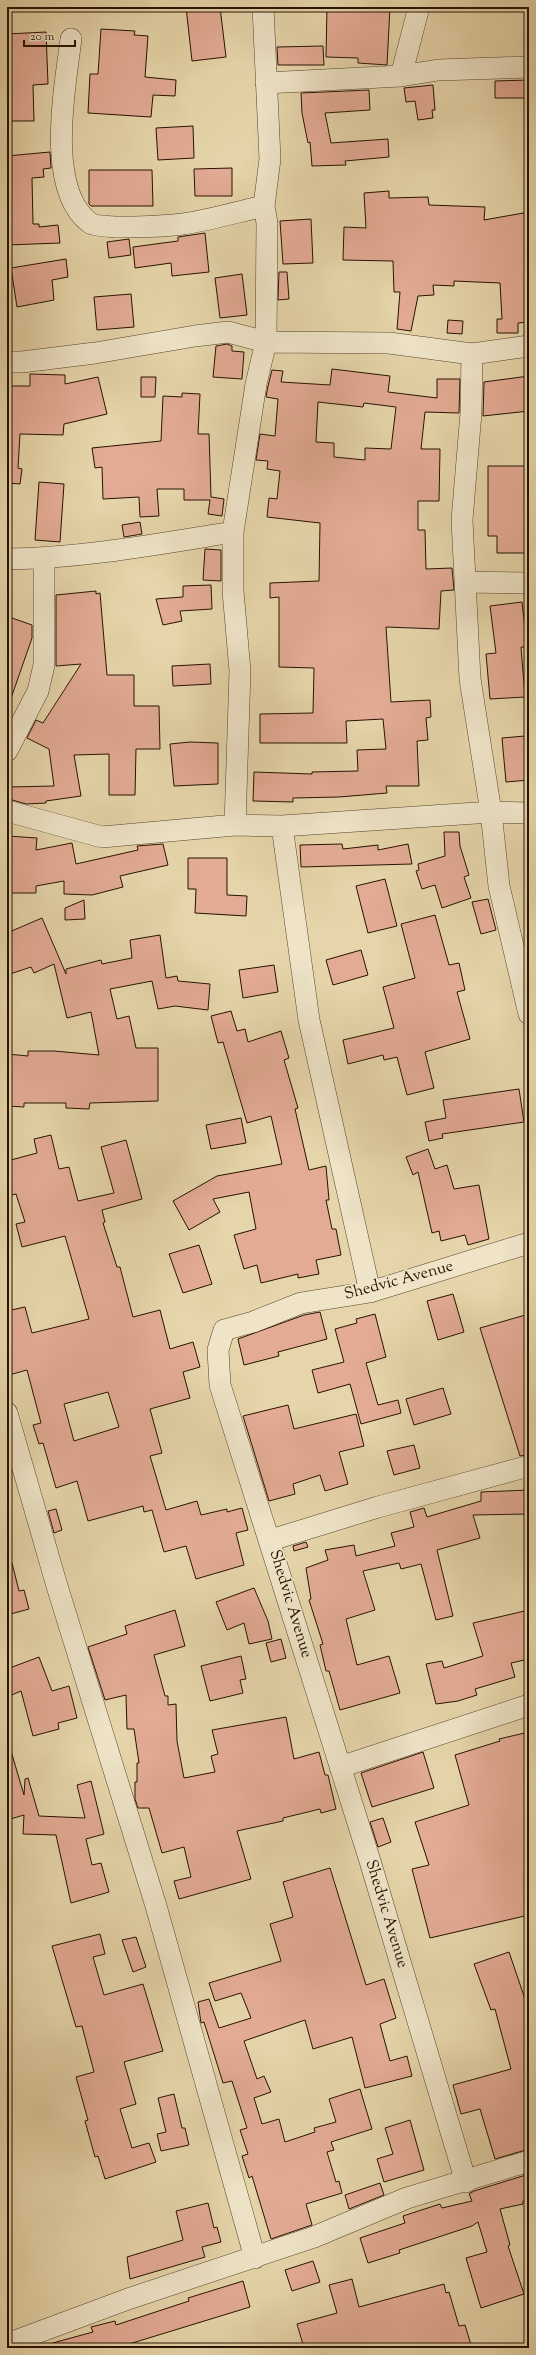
<svg xmlns="http://www.w3.org/2000/svg" width="536" height="2355" font-family="'Sorts Mill Goudy',serif">
  <rect width="100%" height="100%" fill="#e6d5aa"/>
  <filter id="stains"><feTurbulence type="fractalNoise" baseFrequency=".005" numOctaves="4"/><feColorMatrix values="0 0 0 0 .2 0 0 0 0 .09 0 0 0 0 .02 0 0 0 .5 -.17"/></filter>
  <radialGradient id="worn" r=".72"><stop offset=".6" stop-color="#630" stop-opacity="0"/><stop offset="1" stop-color="#630" stop-opacity=".3"/></radialGradient>
  <path fill="#e3ab94" stroke="#261201" fill-rule="evenodd" d="M186,7H220L226,57L192,61Z
    M327,7H390L387,65L358,63V58L326,57Z
    M101,29L135,31L134,35L148,36L145,77L176,80L175,96L153,95L151,117L88,113L90,74H98Z
    M46,32L48,84L33,85L34,121H7V34Z
    M323,46L324,65H278L277,47Z
    M529,80V98H495V81Z
    M433,85L435,110H432L433,118L418,120L415,101L406,102L404,88Z
    M369,90L370,110L325,113L331,143L388,139L389,157L345,161L346,165L312,166L310,142L308,143L302,113L301,93Z
    M193,126L194,158L158,160L156,128Z
    M50,152L51,168L43,169L44,177L32,178L33,224H39V227L58,225L60,243L7,245V156Z
    M232,168V196H195L194,169Z
    M89,170H152L153,206H91L89,204Z
    M389,191V198L428,197L429,205L485,207L484,220L529,212V322L518,323V333H497V319H502L500,283L454,281V286L433,285L434,295L418,296L411,331L397,329L400,292H394L393,261L343,260L344,227L366,228L364,193Z
    M311,219L313,263L283,264L280,221Z
    M205,233L209,272L172,276L171,263L135,268L133,247L178,241V237Z
    M129,239L131,255L109,258L107,242Z
    M66,259L68,277L52,280L54,300L17,307L11,268Z
    M279,272H287L289,299L278,300Z
    M242,274L247,315L220,318L215,278Z
    M131,294L134,327L97,330L94,297Z
    M448,320L463,321L462,334L447,333Z
    M227,344L232,346V351L244,352L242,379L213,377L216,346Z
    M332,369L390,376L388,392L437,398V379H460L459,413L425,412L421,449H440L439,501H418V530H425L426,569L452,568L454,590L441,591L439,629L386,627L391,702L430,700L431,717L426,718L428,740L417,741L419,786H386L387,793L339,797L293,798V802L253,801L254,772L312,774V772L358,771L357,750L386,749L383,719L346,721L347,743H260V714L313,713L314,668L279,667V597L270,598V583L319,581L320,523L267,517L269,498L277,499L280,471L267,469L268,461L256,460L260,434L275,436L278,399L266,397L268,386L272,370L283,371L281,382L330,385ZM318,402L363,407L364,403L396,407L391,449L365,448V460L334,457V443L316,442Z
    M30,374L65,375V384L98,377L107,414L64,424L63,435L20,434L18,468L22,469L20,484L7,483V426L10,427L11,386H30Z
    M529,376V411L483,416L484,382Z
    M141,377H156L155,397H141Z
    M182,393L200,394L198,434H209L211,497L224,499L222,516L208,514L210,500H184V489H157L159,516L140,517L139,497L103,499L102,467L95,468L92,448L161,441L163,396L182,397Z
    M488,466H529V539H525V553H497V536H488Z
    M39,482L64,484L60,542L35,540Z
    M140,522L142,534L124,537L122,525Z
    M205,549L221,550V581L203,580Z
    M211,585L212,609L180,611L182,621L163,625L156,599L183,597V586Z
    M96,591V594L100,593L107,675H134V706H159L160,749H136L135,795H109V754L74,755L81,796L46,801V803L26,804L9,799V787L54,786L49,749L27,738L36,720L43,723L81,664L56,666V595Z
    M522,602L527,647H521L525,697L490,699L486,654L496,653L490,606Z
    M12,618L32,625V638L9,704L7,703V633Z
    M210,664L211,684L173,686L172,666Z
    M525,736L529,780L506,782L502,738Z
    M190,742L218,743V784L174,786L170,744Z
    M444,832H459L460,846L469,875L464,877L471,898L442,908L435,885L422,889L416,871L419,870L418,864L445,856Z
    M7,836L37,838L36,850L72,843L76,864L138,850L137,846L163,844L168,865L120,876L123,887L92,895L64,894V881L36,886V893H7Z
    M342,844L343,849L378,845V850L408,844L412,864L301,867L300,845Z
    M188,858H227V895L247,896L246,916L195,913L196,889H188Z
    M385,879L397,926L368,933L356,886Z
    M488,899L496,930L481,934L472,902Z
    M84,900L85,919L65,920V908Z
    M435,915L449,965L459,963L465,990L457,992L470,1039L425,1052L434,1088L407,1095L397,1057L384,1060L383,1055L348,1064L343,1040L394,1028L383,987L415,978L401,924Z
    M42,918L66,974V969L101,960L102,964L132,958L130,940L160,935L166,978L177,976L178,981L210,984L208,1010L175,1006L158,1009L152,981L110,989L117,1019L129,1016L136,1048H158V1101L90,1103L89,1109L66,1108V1103H24V1107L7,1106V1054L28,1056V1051H54L99,1055L91,1012L67,1018L54,964L34,973L31,967L7,975V933Z
    M361,950L368,975L333,985L326,960Z
    M274,965L278,992L243,998L239,970Z
    M231,1011L237,1031L245,1029L248,1042L281,1031L289,1058L284,1060L298,1108L295,1109L309,1170L326,1166L329,1200H326L332,1229H336L341,1255L316,1260L319,1274L298,1278V1274L261,1283L257,1265L244,1269L234,1235L256,1229L249,1192L213,1199L220,1212L189,1230L173,1201L217,1176L282,1164L271,1116L247,1123L223,1042L218,1043L211,1016Z
    M519,1089L524,1122L442,1134L443,1138L429,1141L425,1122L446,1118L443,1100Z
    M241,1118L246,1143L211,1149L206,1125Z
    M51,1135L59,1169L69,1167L78,1201L114,1193L101,1147L126,1140L142,1199L102,1210L105,1222L103,1223L117,1267H120L133,1317L160,1310L170,1349L193,1342L200,1367L183,1372L190,1398L150,1409L162,1453L150,1456L166,1510L197,1501L201,1515L227,1509V1512L242,1508L248,1530L236,1533L244,1565L196,1579L186,1546L164,1552L152,1510L144,1512L143,1506L88,1521L77,1481L56,1488L43,1443L39,1444L33,1425L41,1423L27,1370L9,1375L7,1367V1311L25,1307L32,1333L89,1319L65,1236L22,1247L16,1224L25,1222L16,1194L7,1196V1161L37,1153L34,1139ZM108,1392L119,1427L74,1441L64,1404Z
    M428,1149L435,1169L447,1165L454,1189L479,1185L489,1239L468,1245L465,1235L441,1241L439,1231L432,1233L418,1172L413,1175L406,1157Z
    M199,1245L212,1284L183,1293L169,1254Z
    M453,1294L464,1332L438,1340L427,1301Z
    M320,1312L327,1339L278,1352L279,1356L244,1365L238,1339L304,1315Z
    M375,1314L386,1357L366,1363L378,1405L398,1400L401,1413L361,1424L350,1384L318,1393L312,1370L344,1362L335,1329L357,1323L356,1319Z
    M529,1314V1454L520,1456L480,1328Z
    M443,1388L451,1414L414,1425L406,1399Z
    M288,1405L294,1429L356,1414L364,1446L339,1452L348,1484L325,1491L320,1475L293,1484L295,1494L269,1501L243,1416Z
    M414,1445L420,1468L394,1475L387,1451Z
    M529,1490V1514L473,1515L480,1538L437,1550L453,1616L436,1620L421,1564L401,1569L399,1563L363,1571L375,1610L346,1619L357,1665L389,1656L400,1693L340,1710L329,1671H326L320,1645L323,1644L309,1600L311,1599L306,1568L328,1560L325,1550L354,1545L356,1556L395,1546L391,1533L414,1527L410,1512L424,1508L427,1517L481,1501V1492Z
    M56,1509L62,1530L54,1533L48,1511Z
    M306,1542L308,1547L294,1551L293,1546Z
    M12,1563L19,1591L24,1590L29,1609L7,1615V1564Z
    M254,1588L268,1621L272,1639L249,1644L244,1623L227,1630L216,1602Z
    M175,1610L185,1646L154,1655L165,1696H168V1705L176,1704L177,1741L184,1778L215,1772L211,1756L218,1754L212,1730L286,1717L294,1759L319,1752L325,1775H328L336,1809L321,1813L320,1809L283,1818V1821L237,1831L251,1879L179,1899L174,1881L191,1877L184,1847L162,1853L149,1808H138L135,1799V1782H137V1763H139L134,1729H127L126,1695L105,1700L88,1647L127,1634L125,1626Z
    M529,1610V1659L511,1663L515,1677L475,1689L477,1695L458,1701L436,1704L426,1664L442,1661L444,1668L483,1656L473,1623Z
    M281,1639L286,1658L271,1662L266,1643Z
    M241,1656L246,1679L240,1680L243,1693L210,1701L201,1666Z
    M39,1657L52,1691L69,1686L77,1718L58,1723L59,1729L33,1736L21,1691L7,1697V1669Z
    M529,1732V1915L430,1938L412,1869L429,1865L415,1822L469,1805L455,1755L500,1741L499,1739Z
    M7,1751H11L24,1795L25,1779L28,1778L39,1816L85,1818L77,1785L91,1781L104,1834L86,1839L92,1865L101,1863L109,1892L71,1903L56,1835L23,1834L24,1815L7,1820Z
    M423,1752L434,1788L372,1807L361,1773Z
    M383,1818L391,1842L378,1847L370,1822Z
    M330,1868L366,1985L384,1979L396,2018L380,2024L390,2061L407,2056L412,2076L365,2088L352,2037L313,2049L305,2020L244,2041L257,2079L264,2076L271,2092L254,2098L262,2124L279,2119L285,2142L315,2132L314,2128L336,2122L329,2099L360,2089L372,2129L331,2142L334,2150L327,2152L336,2182L339,2181L342,2193L306,2204L312,2225L271,2239L252,2176L249,2178L242,2156L248,2154L240,2130L247,2128L232,2081L223,2083L204,2022L201,2023L198,2002L209,1999L219,2028L251,2018L241,1993L215,2001L209,1983L281,1961L270,1924L293,1917L283,1882Z
    M100,1934L105,1954L93,1957L104,1995L143,1984L163,2051L124,2062L136,2104L120,2109L132,2148L149,2143L156,2162L105,2179L98,2156L95,2157L85,2121L88,2120L76,2077L94,2072L82,2026L76,2027L52,1946Z
    M136,1937L146,1967L133,1972L122,1940Z
    M509,1952L525,1999L529,2021V2149L495,2159L480,2109L461,2114L453,2085L511,2069L495,2009L491,2010L474,1964Z
    M174,2094L182,2128H185L189,2145L161,2151L157,2134L166,2132L158,2098Z
    M410,2120L424,2170L384,2182L377,2159L393,2154L385,2128Z
    M529,2174V2199L523,2201V2204L500,2209L510,2245L508,2246L524,2294L481,2308L466,2258L487,2252L478,2222L472,2226L399,2250L400,2253L368,2263L360,2238L405,2223L403,2216L440,2204L442,2208L472,2201L469,2194L474,2191Z
    M380,2183L384,2195L349,2209L345,2195Z
    M208,2203L214,2228L217,2227L221,2242L202,2247L205,2257L130,2279L127,2257L183,2240L176,2211Z
    M313,2261L320,2282L292,2291L285,2270Z
    M352,2279L359,2307L444,2284L446,2293L449,2292L459,2326L465,2325L472,2348H304L297,2324L337,2313L329,2285Z
    M243,2281L250,2307L116,2348H50L49,2344L93,2332L91,2327L115,2321L116,2325L189,2301L188,2298Z"/>
  <g fill="none" stroke-linecap="round" stroke-linejoin="round">
    <defs>
      <path id="minor" d="M71,39C65,87 45,190 90,223C100,230 168,226 183,224C210,220 237,212 264,206
        M401,76L419,7
        M266,83L401,76L438,70L529,67
        M472,354L471,413L462,520L470,679L491,812L499,886L529,1014
        M7,362H22L95,353L195,336L228,332L266,342L389,343L472,354L529,346
        M7,559C83,558 158,544 233,532
        M466,582L529,583
        M7,751L38,691L44,665V558
        M7,811L102,837L235,825L282,826L491,812L529,813
        M235,825L240,671L233,591V532L256,384L266,342L267,223L264,206L270,159L263,7
        M282,826L309,1020L370,1292
        M7,1413L57,1586L156,1906L255,2258
        M271,1540L378,1507L529,1466
        M340,1767L529,1705
        M466,2182L370,1861L220,1385L218,1350L224,1330L253,1322L301,1303L370,1292L529,1243
        M7,2344L128,2299L314,2237L407,2198L529,2161"/>
    </defs>
    <use href="#minor" stroke="#56432b" stroke-width="22"/>
    <use href="#minor" stroke="#efe4c8" stroke-width="21"/>
  </g>
  <g text-anchor="middle" dominant-baseline="central" stroke-width="3.5" stroke-linejoin="round" paint-order="stroke">
    <g font-size="16" fill="#261201" stroke="#efe4c8">
      <text transform="translate(399 1281) rotate(-15)">Shedvic Avenue</text>
      <text transform="translate(290 1604) rotate(73)">Shedvic Avenue</text>
      <text transform="translate(386 1914) rotate(73)">Shedvic Avenue</text>
    </g>
  </g>
  <rect width="536" height="2355" fill="none" stroke="#e6d5aa" stroke-width="24"/>
  <rect x="8" y="8" width="520" height="2339" fill="none" stroke="#261201" stroke-width="2"/>
  <rect x="12" y="12" width="512" height="2331" fill="none" stroke="#261201"/>
  <path d="M24 40v6h51v-6" fill="none" stroke="#261201" stroke-width="2"/>
  <text x="30" y="40" font-size="12" fill="#261201" stroke="#efe4c8" stroke-width="3" paint-order="stroke">20 m</text>
  <rect width="100%" height="100%" filter="url(#stains)"/>
  <rect width="100%" height="100%" fill="url(#worn)"/>
</svg>
